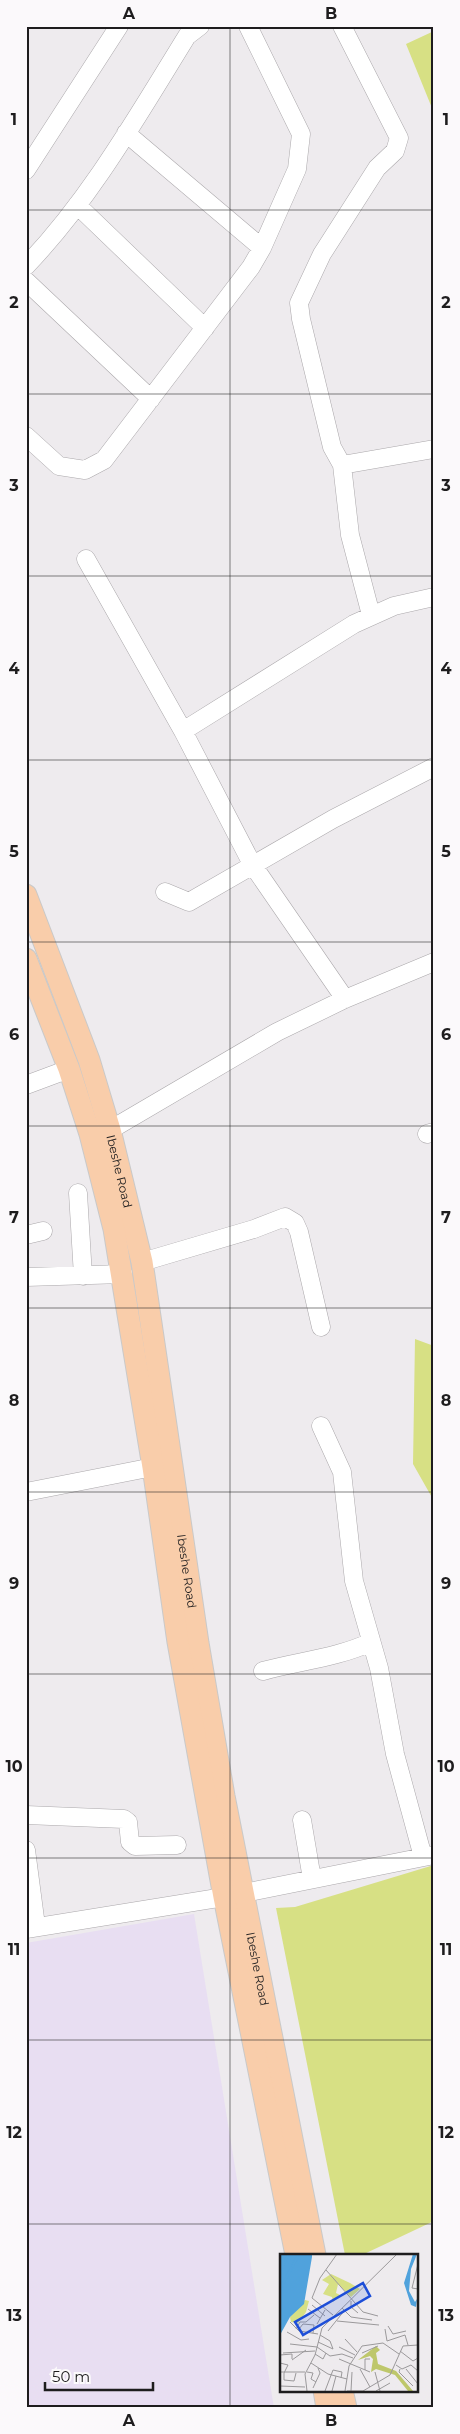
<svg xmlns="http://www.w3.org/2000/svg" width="460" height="2434" font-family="Montserrat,sans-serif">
  <rect width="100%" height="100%" fill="#eeebee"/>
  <path fill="#e8def2" d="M194,1914L274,2408H26V1943Z"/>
  <path fill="#d7e084" d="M434,31V113L406,44Z
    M415,1339L434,1346V1501L413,1464Z
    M434,1865V2221L362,2255H345L276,1908L295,1907Z"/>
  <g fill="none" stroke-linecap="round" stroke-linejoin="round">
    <defs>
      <path id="minor" d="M342,26L399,138L395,151L377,168L322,254L299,303L301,319L332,447L342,465L350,535L371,615
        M126,133L262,248
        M26,170L119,26
        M77,205L205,328
        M26,266C91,198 138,115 187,36L200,26
        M26,281L151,399
        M26,436L59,466L85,470L104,460L251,267L262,248L297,169L301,134L248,26
        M342,465L434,449
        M86,559L183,731L252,864L345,999
        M183,731L354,624L394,606L434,597
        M165,892L189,902L333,819L434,767
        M26,1085L69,1069
        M98,1133L110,1130L277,1032L345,999L434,962
        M427,1134L434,1132
        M78,1193L83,1276
        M26,1235L43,1231
        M142,1262L254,1229L285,1217L295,1223L299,1232L321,1327
        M26,1277L123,1274
        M321,1426L342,1472L354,1581L379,1668L395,1754L423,1857
        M26,1492L153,1467
        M263,1671C299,1661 337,1658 371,1642
        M26,1815L124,1819L128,1822L130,1842L135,1846L177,1845
        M302,1820L312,1879
        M26,1850L36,1926
        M26,1929L224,1897L434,1855"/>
      <g id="major">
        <path id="s1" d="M26,895L89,1060L110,1130L142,1262L198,1643L224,1796L315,2255"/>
        <path d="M26,959L69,1069L90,1134L114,1229L153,1467L178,1642L224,1897L296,2255"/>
        <path d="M324,2390L327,2408"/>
        <path d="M342,2390L346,2408"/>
      </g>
    </defs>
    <use href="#minor" stroke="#aba8ab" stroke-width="19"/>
    <use href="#major" stroke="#c9c9c9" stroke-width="23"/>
    <use href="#minor" stroke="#fff" stroke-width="18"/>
    <use href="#major" stroke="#f9cdaa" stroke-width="21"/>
  </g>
  <path fill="none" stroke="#1e1d1e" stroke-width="1" stroke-opacity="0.55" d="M230,26V2408M26,210H434M26,394H434M26,576H434M26,760H434M26,942H434M26,1126H434M26,1308H434M26,1492H434M26,1674H434M26,1858H434M26,2040H434M26,2224H434"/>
  <g text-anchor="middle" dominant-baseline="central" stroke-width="4" stroke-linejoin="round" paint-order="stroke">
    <g font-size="12" fill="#1e1d1e" stroke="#fbf9fb">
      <text stroke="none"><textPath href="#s1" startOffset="292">Ibeshe Road</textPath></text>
      <text stroke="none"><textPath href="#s1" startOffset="698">Ibeshe Road</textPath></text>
      <text stroke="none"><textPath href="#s1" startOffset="1102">Ibeshe Road</textPath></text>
    </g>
  </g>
  <g transform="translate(280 2254)">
    <rect width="138" height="138" fill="#eeebee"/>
    <path d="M51,20L70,29L80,35L71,43L58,30L56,39L60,41L53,48L52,43L43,40L49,30L42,26ZM25,46L29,47L26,58L18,69L11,68L10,63Z" fill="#d7e084"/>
    <path d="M96,92L100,96L96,99L98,110L116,117L133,137H128L115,121L96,115L91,118L93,105L90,102L78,106Z" fill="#bec76b"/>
    <path d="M0,0H32V3L24,50L10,63L0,81ZM133,0H137L131,15L129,37L135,48L137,45L136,53L131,51L124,29Z" fill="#50a2dc"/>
    <path fill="none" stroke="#50a2dc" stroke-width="2.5" d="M0,16L9,0M0,35L19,0"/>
    <path fill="none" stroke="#9b999b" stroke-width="1" d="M138,10L132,34L138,35M46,16L83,58L98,62M71,47V53L78,59M32,51L45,62M62,54L71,63L92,66M28,55L40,64M53,61L32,44L40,24L57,0M57,67L99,71M10,68L19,77L38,80M37,70L45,56M108,72L113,80L126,77M16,75L20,68H26L34,61M19,75L23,70L34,71L33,79M105,75L107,87L125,81L128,91M48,77L64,57M7,78L21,86L29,85M40,81L50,87L53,95M65,85L77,98M38,88L53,95M10,90L37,93L50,102L62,100L73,104M123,92L138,91M59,93L75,101M120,97L133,107L138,104M3,99L35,97M82,99L98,92M35,100L43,105L46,99M0,101L12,100V105M59,105L90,118M12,106L26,96M0,109L8,111L4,119M31,109L48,120L67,125M116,111L122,115L131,111L138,117M80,115L90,133M120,115L119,118L133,132M126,115L138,130M85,116V105H90M0,118H25M27,118L33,119L31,125L36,128M95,118L100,137M4,119V126L14,127L16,119M0,132L25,133M33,134L40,119L38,114M27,137L25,120L35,101L42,74L117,0M45,137L53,116L62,118L61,124M52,137L56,122M65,137L69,112L82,92L103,89L119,100M67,137H83M71,137L72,118M83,137L110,121L123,92M96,137L110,129"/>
    <path fill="#1d4ed8" fill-opacity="0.15" stroke="#1d4ed8" stroke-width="2.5" d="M83,29L90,42L23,81L15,68Z"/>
    <rect width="138" height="138" fill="none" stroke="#1e1d1e" stroke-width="2.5"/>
  </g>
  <rect width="460" height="2434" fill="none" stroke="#fbf9fb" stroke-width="55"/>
  <path d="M45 2382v8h108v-8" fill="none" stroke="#1e1d1e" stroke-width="2.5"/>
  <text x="52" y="2382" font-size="15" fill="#1e1d1e" stroke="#fbf9fb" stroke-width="4" paint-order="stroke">50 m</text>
  <rect x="28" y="28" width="404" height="2378" fill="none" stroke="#1e1d1e" stroke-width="2"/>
  <g font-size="16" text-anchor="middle" font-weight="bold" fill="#1e1d1e">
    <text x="129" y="19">A</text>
    <text x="331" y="19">B</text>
    <text x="14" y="125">1</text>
    <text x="446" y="125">1</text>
    <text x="14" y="308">2</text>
    <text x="446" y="308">2</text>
    <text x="14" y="491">3</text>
    <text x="446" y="491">3</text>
    <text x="14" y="674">4</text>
    <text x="446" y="674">4</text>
    <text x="14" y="857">5</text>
    <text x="446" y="857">5</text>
    <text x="14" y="1040">6</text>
    <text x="446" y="1040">6</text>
    <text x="14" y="1223">7</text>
    <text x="446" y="1223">7</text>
    <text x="14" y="1406">8</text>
    <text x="446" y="1406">8</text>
    <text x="14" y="1589">9</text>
    <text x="446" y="1589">9</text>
    <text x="14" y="1772">10</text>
    <text x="446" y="1772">10</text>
    <text x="14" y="1955">11</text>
    <text x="446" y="1955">11</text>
    <text x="14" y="2138">12</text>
    <text x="446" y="2138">12</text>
    <text x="14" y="2321">13</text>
    <text x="446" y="2321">13</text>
    <text x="129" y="2426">A</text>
    <text x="331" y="2426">B</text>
  </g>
</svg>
